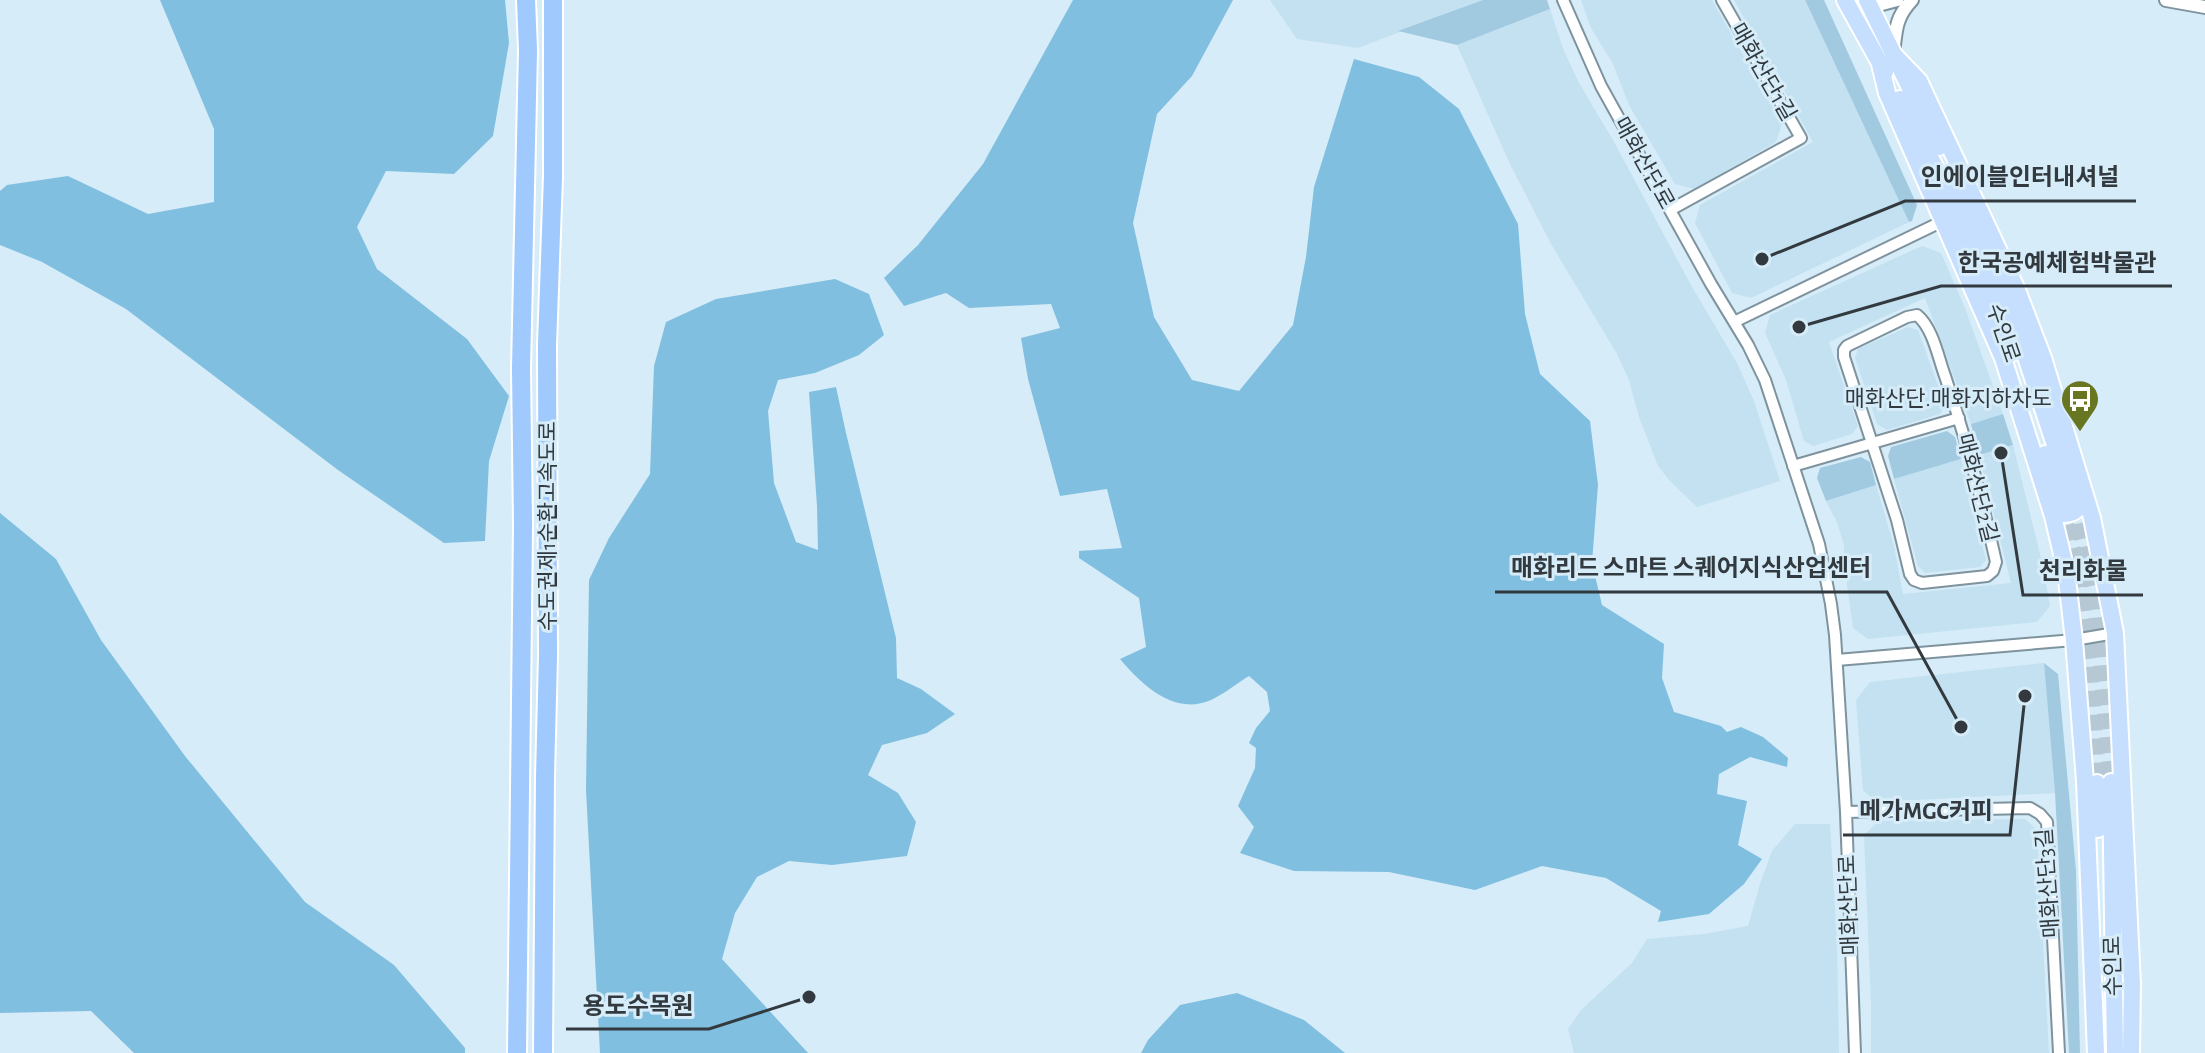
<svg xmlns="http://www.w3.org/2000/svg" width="2205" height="1053" font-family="'Alegreya Sans','Noto Sans KR',sans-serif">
  <rect width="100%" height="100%" fill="#d6ecf8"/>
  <path fill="#c3e1f0" d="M1270,0H1483L1358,48L1297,39Z
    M1581,0H1712L1782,124L1776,142L1694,189L1675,184L1629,105L1613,64L1591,28Z
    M1734,0H1805L1909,222L1751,298L1732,293L1695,223L1700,205L1813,142Z
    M1550,9L1564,51L1579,83L1614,142L1692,287L1737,363L1754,401L1780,481L1697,507L1670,481L1658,466L1639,417L1629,380L1617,354L1551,244L1510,164L1457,45Z
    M1922,246L1941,253L1965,308L2003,414L1971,424L1925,298L1829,342L1858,426L1852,434L1813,446L1804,441L1786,380L1765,333L1770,315Z
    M1908,327L1918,330L1945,405L1940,414L1887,430L1877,424L1855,358L1858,349Z
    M2013,445L2042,562L2050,606L2037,622L1868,639L1853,628L1845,569L1844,545L1837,522L1826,501L1876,485L1894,546L1903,594L2011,583L1979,455Z
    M1961,459L1986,560L1980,567L1925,573L1918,566L1894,479Z
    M2044,663L2055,793L1876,802L1863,790L1856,700L1870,682Z
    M2025,819L2037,830L2049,1053H1871V1002L1864,835L1879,821Z
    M1795,824H1830L1837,939L1839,1053H1574L1568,1029L1581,1010L1632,963L1647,939L1704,934L1748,926L1760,884L1772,851Z"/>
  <path fill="#a1cae1" d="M1483,0H1547L1550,9L1457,45L1398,31Z
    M1805,0H1824L1917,205L1912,221L1909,222Z
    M2003,414L2013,445L1979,455L1971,424Z
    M1947,431L1955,437L1961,459L1894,479L1888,456L1891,447Z
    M1861,457L1870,462L1876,485L1826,501L1817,478L1820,468Z
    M2044,663L2058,674L2076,871L2080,1053H2069L2055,793Z"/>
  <path fill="#81bfe0" d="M160,0H505L509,43L493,136L454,174L386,171L357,227L377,269L467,339L509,396L489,461L485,541L444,543L338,470L126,309L42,262L0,245V191L7,185L68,176L148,214L214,202V129Z
    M1073,0H1233L1192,76L1157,114L1133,223L1154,317L1192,380L1239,391L1293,325L1306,257L1314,187L1354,59L1419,77L1459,109L1518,224L1525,314L1540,374L1590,421L1598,485L1592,563L1602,605L1664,644L1662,678L1674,712L1721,726L1727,732L1741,727L1763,737L1788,758L1787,767L1750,757L1719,774L1717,794L1747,801L1738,845L1762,859L1744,884L1709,914L1658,922L1661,911L1606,878L1542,866L1475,890L1389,872L1294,871L1240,853L1254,827L1238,806L1255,768L1256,748L1249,743L1256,728L1270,711L1267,692L1249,676C1236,684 1224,694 1211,700C1174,716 1142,685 1120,659L1146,647L1139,598L1079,558V551L1122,548L1107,489L1060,496L1028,379L1021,338L1060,328L1051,304L969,308L946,293L904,306L884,278L918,245L983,164Z
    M835,279L869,294L884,335L859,355L815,373L778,380L768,411L774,483L796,542L818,550L817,506L809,392L836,387L846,433L896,638L897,678L921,689L955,714L927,733L882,745L868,775L898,793L916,822L907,856L832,865L789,861L757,877L735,913L722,959L808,1053H600L586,790L589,580L609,538L650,474L654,366L666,322L716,299Z
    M0,513L56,559L101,640L185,756L305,902L394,965L465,1048V1053H134L91,1011L0,1013Z
    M1237,993L1304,1020L1345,1053H1141L1148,1040L1180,1005Z"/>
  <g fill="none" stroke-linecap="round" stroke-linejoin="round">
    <path stroke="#b5c8d3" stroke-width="16" stroke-dasharray="16 8" stroke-linecap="butt" d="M2073,500L2094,593L2111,782
      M2060,502L2079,572L2090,659L2097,783"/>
    <defs>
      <path id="minor" d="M1563,0L1601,86L1711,284L1748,345L1765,380L1819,544L1831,604L1835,635L1846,812L1855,1053
        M1670,210L1801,138L1722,0
        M1917,315C1933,328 1938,357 1945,376C1966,438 1982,499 1996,562L1993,571L1987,576L1922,583L1914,580L1910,574L1897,520L1844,357V350L1847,346L1907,317Z
        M1734,322L1943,221
        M1793,466L1959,418
        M1837,660L2074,640L2115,633
        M1846,812L2030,808L2040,814L2047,822L2059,1053"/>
      <path id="tertiary" d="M2166,0L2205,7
        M1853,16L1871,7L1897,0
        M1893,54C1896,30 1895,18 1912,0"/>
      <path id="primary" d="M1845,0L1885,72
        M1867,0L1939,147
        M1893,54L1919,81L2017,290L2043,358L2092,518L2115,633L2132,984L2131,1053
        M1880,64L1887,93L2003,358L2053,516L2066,571L2074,640L2085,781L2096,1053
        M1900,99C1944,179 1982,266 2011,353
        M1951,172L2006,296L2073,500
        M2045,454L2060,501
        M2051,510C2066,518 2077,513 2086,499
        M2111,782L2115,1053
        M2097,783L2098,829"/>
      <path id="motorway" d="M517,1053L523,525L521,369L528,50L526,0
        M543,1053L545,777L548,656L547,345L553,176V0"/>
    </defs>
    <use href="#minor" stroke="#7e939e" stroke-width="14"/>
    <use href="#tertiary" stroke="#7e939e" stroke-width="16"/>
    <use href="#primary" stroke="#fff" stroke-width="20"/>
    <use href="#motorway" stroke="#fff" stroke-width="22"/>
    <use href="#minor" stroke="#fff" stroke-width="10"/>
    <use href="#tertiary" stroke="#fff" stroke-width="12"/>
    <use href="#primary" stroke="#c6dffe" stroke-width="16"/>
    <use href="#motorway" stroke="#a0c9fe" stroke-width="18"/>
  </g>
  <defs>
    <symbol id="bus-pin" viewBox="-11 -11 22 30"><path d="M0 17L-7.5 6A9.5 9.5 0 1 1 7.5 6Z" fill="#687521" stroke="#d6ecf8"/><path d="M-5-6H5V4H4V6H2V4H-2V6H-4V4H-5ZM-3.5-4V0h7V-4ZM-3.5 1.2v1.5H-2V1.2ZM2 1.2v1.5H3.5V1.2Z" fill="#fff"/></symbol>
  </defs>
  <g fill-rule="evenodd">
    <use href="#bus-pin" x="2058" y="377" width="44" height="60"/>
  </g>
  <g text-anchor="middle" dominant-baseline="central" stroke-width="6" stroke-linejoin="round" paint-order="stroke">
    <g font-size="22" fill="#323a3f" stroke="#d6ecf8">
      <text transform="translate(1763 72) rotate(60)">매화산단1길</text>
      <text transform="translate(1644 163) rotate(61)">매화산단로</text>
      <text transform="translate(2003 333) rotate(71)">수인로</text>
      <text transform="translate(1977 488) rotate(76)">매화산단2길</text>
      <text transform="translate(548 526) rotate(-90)">수도권제1순환고속도로</text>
      <text transform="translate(2048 883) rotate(-94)">매화산단3길</text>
      <text transform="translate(1849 905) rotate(-92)">매화산단로</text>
      <text transform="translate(2113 966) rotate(-91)">수인로</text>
    </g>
    <g font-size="22" fill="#323a3f" stroke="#d6ecf8" text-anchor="end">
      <text x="2052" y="399">매화산단.매화지하차도</text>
    </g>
  </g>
  <path fill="none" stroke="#323a3f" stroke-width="3" d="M1762 259L1905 201H2136M1799 327L1941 286H2172M1961 727L1887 592H1495M2001 453L2023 595H2143M2025 696L2010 835H1843M809 997L709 1029H566"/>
  <g fill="#323a3f" stroke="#d6ecf8" stroke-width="3">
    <circle cx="1762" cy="259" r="8"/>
    <circle cx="1799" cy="327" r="8"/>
    <circle cx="1961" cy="727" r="8"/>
    <circle cx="2001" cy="453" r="8"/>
    <circle cx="2025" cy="696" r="8"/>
    <circle cx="809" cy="997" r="8"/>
  </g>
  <g font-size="24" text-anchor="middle" font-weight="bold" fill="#323a3f" stroke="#d6ecf8" stroke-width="6" stroke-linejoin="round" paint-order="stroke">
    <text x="2020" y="185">인에이블인터내셔널</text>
    <text x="2057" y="271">한국공예체험박물관</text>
    <text x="1691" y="576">매화리드 스마트 스퀘어지식산업센터</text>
    <text x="2083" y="579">천리화물</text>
    <text x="1926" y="819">메가MGC커피</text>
    <text x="638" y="1014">용도수목원</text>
  </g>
</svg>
